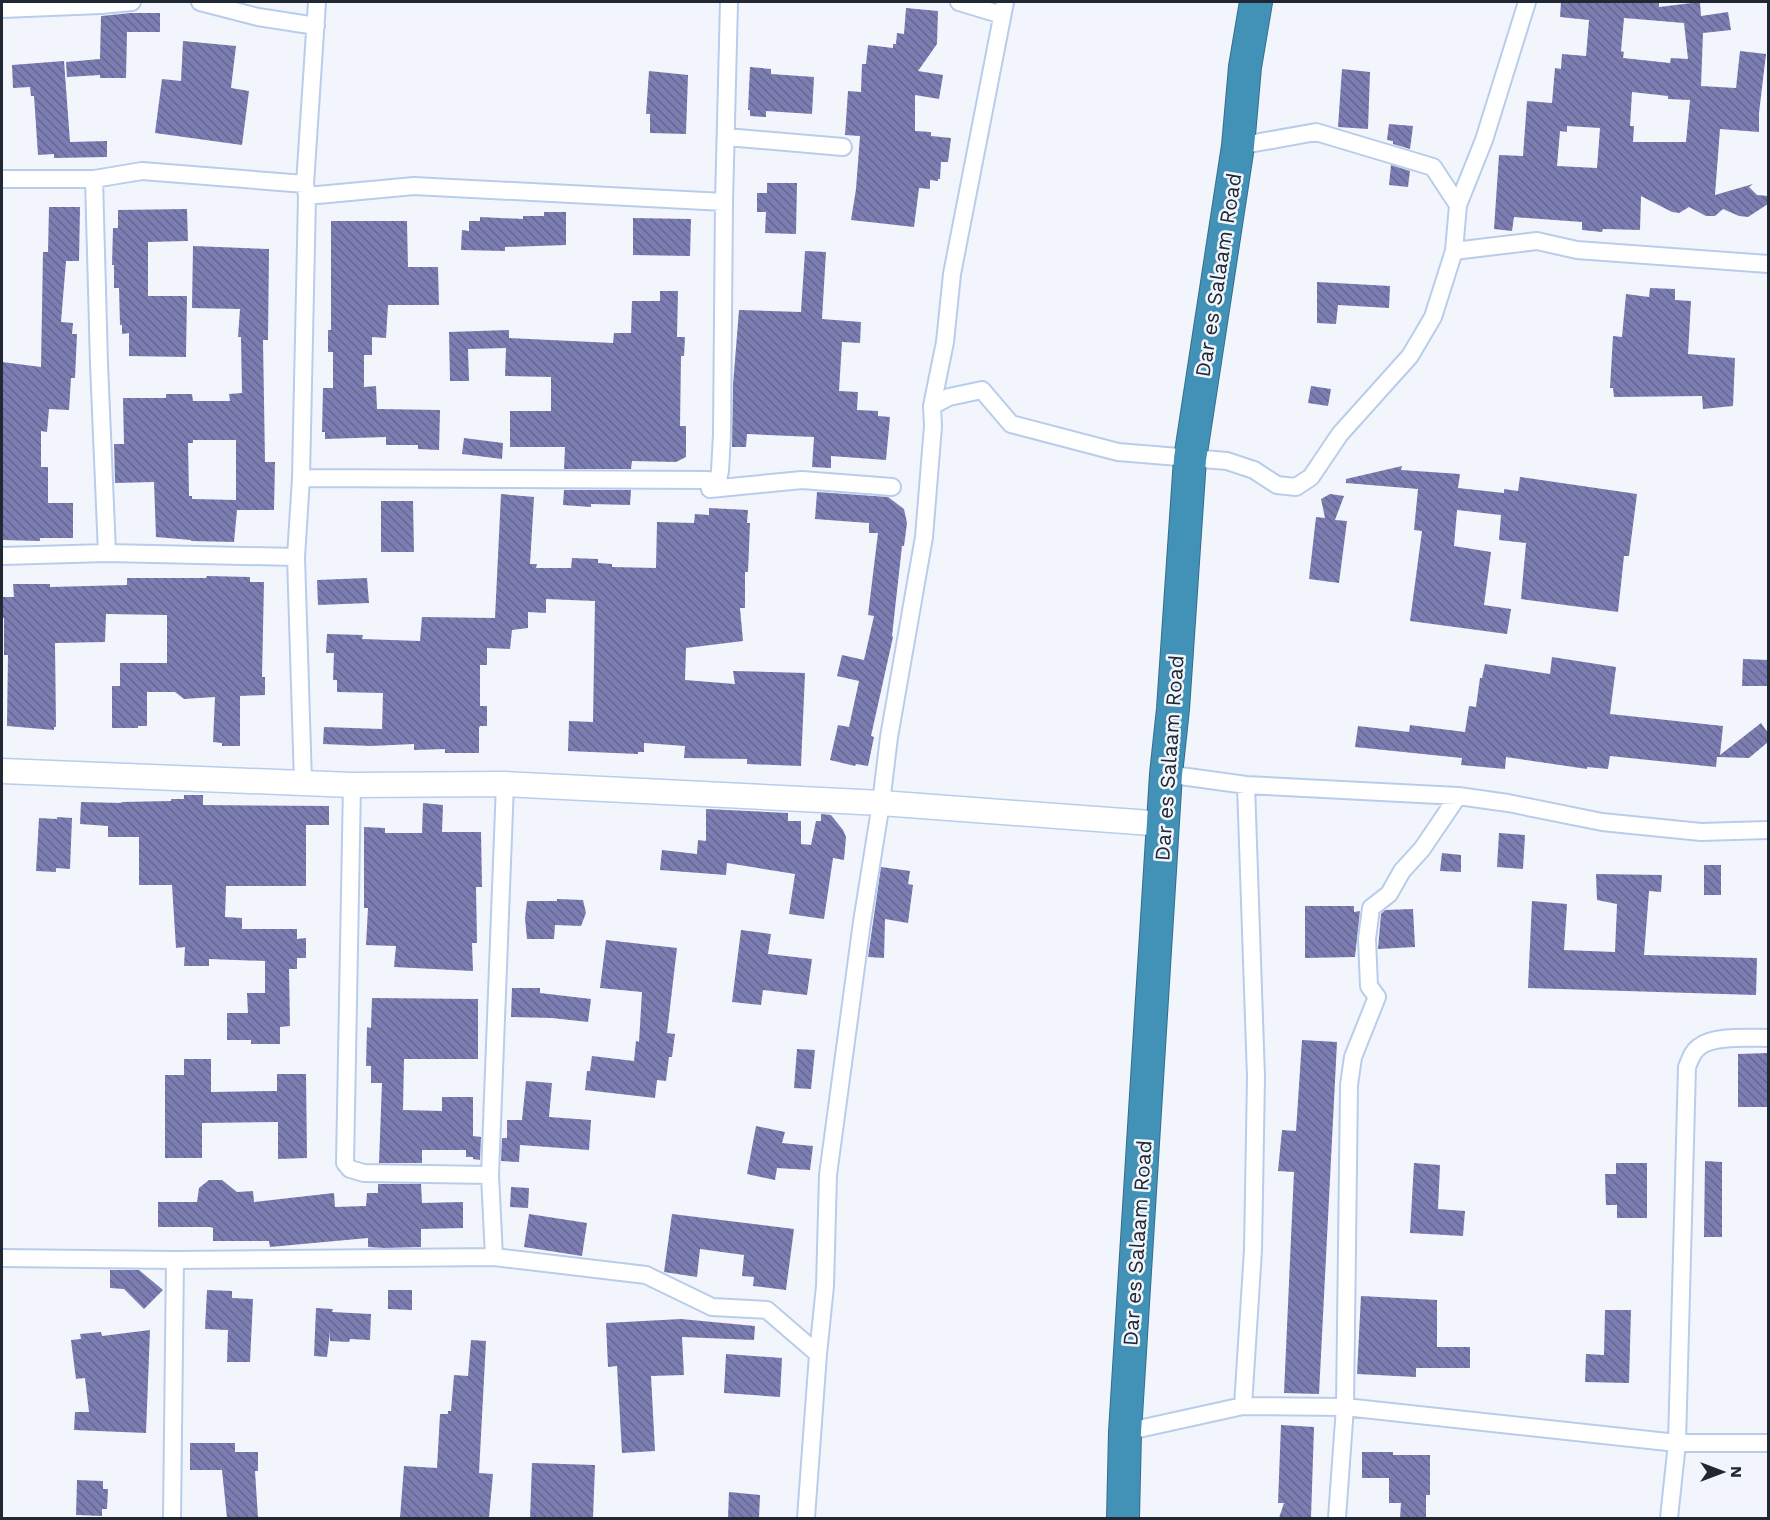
<svg xmlns="http://www.w3.org/2000/svg" width="1770" height="1520" font-family="'Work Sans',sans-serif">
  <defs>
    <pattern id="building-back-hatch" width="6" height="6" patternUnits="userSpaceOnUse" patternTransform="scale(1.5)"><rect width="6" height="6" fill="#7c7db1"/><path d="M-1 5l2 2M0 0l6 6M5-1l2 2" fill="none" stroke="#656691"/></pattern>
  </defs>
  <rect width="100%" height="100%" fill="#f2f6fc"/>
  <path fill="url(#building-back-hatch)" fill-rule="evenodd" d="M1561,2H1659V7L1700,2L1701,16L1728,12L1731,30L1703,33L1701,86L1736,88L1740,51L1766,54L1759,113V132L1720,129L1715,195L1753,184L1749,187L1757,195L1768,196V204L1748,217L1739,216L1723,209L1715,216H1706L1689,207L1679,213L1672,212L1641,196L1640,230L1603,229L1602,232L1582,230V222L1514,217L1512,231L1494,229L1499,155L1523,156L1527,101L1552,103L1555,68L1561,69L1562,54L1586,56L1589,20L1560,17ZM1624,18L1684,23L1688,59L1671,58L1670,63L1623,58L1624,52L1621,51ZM1632,92L1668,96V99L1690,100L1686,142H1633L1634,126H1630ZM1567,126L1600,128L1597,168L1557,166L1560,131L1567,132Z
    M906,8L938,11L937,44L918,71L943,75L939,99L915,95V131L931,132V136L951,138L948,162H941L940,179H938V181L930,180V189L919,188L914,227L851,220L856,189L860,136L845,135L848,91L861,92L862,64H866L868,45L893,48V44H896L897,33L904,34Z
    M131,13H160V32H127L126,78H100V75L67,77L66,62L100,59L101,16Z
    M183,41L236,46L231,88L249,91L242,145L155,133L162,79L181,81Z
    M64,61L70,142L107,141V157L54,158V154L38,155L34,96H31L30,87L13,88L12,65Z
    M750,67L771,69V74L814,77L812,114L766,111V117L750,116V110H748Z
    M1342,69L1370,72L1368,129L1338,127Z
    M649,71L688,75L686,134L650,133V114H646Z
    M1389,124L1413,126L1410,149L1393,144V141L1387,140Z
    M1391,165L1410,171L1408,187L1389,185Z
    M767,183H797L796,234L765,233L766,212H757V193H767Z
    M49,207H80L79,261H66L61,322L73,323L72,334H77L75,378H71L69,410L49,409L47,432L41,431V467H48V503H73V538H40V541L2,540V362L41,367L43,252H48Z
    M187,209L188,241L148,242V296H187L186,357L129,356V333L122,334V325H120L119,288H114V265H112L113,228H118V210Z
    M544,212H566V245L505,247V251L461,250L462,230L469,231V221H480V217L523,219V216H544Z
    M633,218L691,219L690,256L633,255Z
    M331,221H407L408,267H438L439,305H388L386,338L372,337V355H364V387L376,386L377,409L440,410L439,450L418,449V445H386V437L325,439V432H322L323,388H333V352H328V330H331Z
    M193,246L269,249L268,340H263L265,462H275L274,510H237L234,542L191,541V540L156,537L154,482L115,483L114,444H124L123,398H166V394H192L193,401H230L229,394L242,393L241,337H238L240,309L192,308ZM193,440H236V500L192,499V496H189L188,443H193Z
    M805,251L826,252L822,319L861,322L860,343L842,342L839,391L858,392L857,410L878,411V416L890,417L886,460L831,456V468L812,467L814,437L747,434L746,447H732L733,385L739,310L801,312Z
    M1317,282L1390,286L1389,308L1338,305L1336,324L1317,323Z
    M1650,288L1675,289V300L1691,301L1688,354L1735,358L1733,406L1703,409L1702,396L1614,397L1613,388H1610L1613,336L1622,337L1626,294L1649,297Z
    M660,291H678L677,337H685L684,356H681L680,426H686V457L676,462L632,461L631,469H564L565,447H510V411H551V377L505,376L506,348L468,349L469,381H450L449,332L509,330V338L613,343L614,333H631L632,301H660Z
    M1311,386L1331,389L1328,406L1308,403Z
    M464,438L503,443L502,459L462,454Z
    M1402,466L1401,470L1460,474L1458,488L1504,493V489L1518,491L1520,477L1637,494L1629,556H1624L1618,612L1521,599L1526,543L1499,540L1501,515L1457,510L1454,546L1491,552L1484,605L1511,609L1507,634L1410,621L1422,531L1414,530L1418,489L1346,483V479Z
    M564,490H631L630,505L591,504V507L563,505Z
    M817,492L888,497L904,509L907,523L904,546H902L892,636L893,637L871,736L874,737L868,766L856,764L855,766L830,760L838,725L849,727L859,681L837,676L842,655L864,660L874,616L868,615L878,533H869V523L815,519Z
    M501,494L534,497L530,564H537L536,568H571L572,558L598,559V563L612,564V567L656,568L657,522L694,523L695,514L709,515V508L748,510L747,523H750L748,572H745V608H740L743,641L686,648L685,680L735,684L733,671L805,673L801,766L747,764V759L684,758L685,746L644,743V752H638V754L568,751L569,721L593,722L595,601L546,599V613L528,612V628L512,630L510,649L487,648V665H480V706H487V726H480L479,728V753H445V749L414,750V744L371,746L323,744L324,727L382,729L383,693L337,692V680H333L334,653H326L327,634L363,635L362,639L420,641L422,617L495,618Z
    M1330,494L1344,496L1335,520L1347,521L1339,583L1309,579L1316,517L1325,518L1321,499Z
    M381,501H413L414,552H381Z
    M207,576L250,577V582H264L262,677H265V695L240,696V746H222V743L213,742L215,697L184,699L175,692H147V726H138V728H112V686H120V663H167V615L106,614L105,642L55,643L56,727H54V730L7,726L8,655H4V618H2V597H14L13,584H50V587L127,585V578H206Z
    M367,578L369,603L318,605L317,580Z
    M1552,657L1616,667L1610,714L1723,726L1720,755L1761,723L1768,733V742L1749,758L1717,757L1716,767L1610,756L1608,769L1587,767V769L1506,757L1505,769L1461,765L1462,758L1355,747L1358,726L1409,732L1410,725L1465,732L1469,706L1476,707L1480,678H1482L1485,664L1550,674Z
    M1743,659L1768,660V686H1742Z
    M184,795H203V805L329,806V825H306V886H226L225,917L242,918V929H297V939L306,938V958H297V969H289L290,1026L280,1027V1044H251V1040H227V1013H248L247,993H265V961L209,959V966H184L185,947L176,948L172,885H139V837H108V826L80,824L81,802L122,803L121,802L171,801V799H184Z
    M423,803L443,805L442,832H481L482,887H476L477,943H472L473,971L394,967L396,946L366,945L368,908H364V827L385,828V833H422Z
    M706,809L788,813V821H801V844L811,845L816,821H821V814L831,815L843,830L846,837L844,860L833,858L824,919L789,914L795,874L727,863L726,875L660,870L662,850L697,854L698,840L706,841Z
    M57,817L72,818L70,869L56,868V872L36,871L39,818L57,819Z
    M1499,833L1525,835L1523,869L1497,867Z
    M1442,853L1461,855V872L1440,871Z
    M1704,865H1721V895H1704Z
    M881,867L910,871L908,884L913,885L908,923L885,919L884,958L868,957Z
    M1596,874L1662,875L1661,892L1649,891L1644,955L1757,958L1756,995L1528,988L1532,901L1567,904L1564,950L1615,952L1617,904L1597,900Z
    M557,899L583,900L586,913L581,926L555,925L554,939H527L525,918L527,901H557Z
    M1305,906H1354V912L1360,911L1355,957L1305,958Z
    M1413,909L1415,947L1378,949L1381,914L1385,910Z
    M741,930L771,934L768,954L812,959L807,995L763,990L761,1005L732,1002Z
    M606,940L677,948L667,1033L675,1034L672,1057H669L666,1081L657,1080L655,1098L585,1090L587,1071H590L592,1056L634,1061L636,1041L639,1042L642,992L600,988Z
    M512,988H540V993L591,999L588,1022L552,1018L511,1017Z
    M372,998L478,999V1059H404L403,1110L442,1111V1097H473V1136L481,1137L480,1160L473,1159V1157H466V1150H422V1163H379L382,1083H371V1066H366L367,1027L371,1028Z
    M1302,1040L1337,1042L1319,1394L1284,1393L1294,1172L1278,1171L1282,1130L1296,1131Z
    M797,1049L815,1050L811,1089L794,1088Z
    M1768,1053V1107H1738V1054Z
    M184,1059H211V1092L277,1091V1074H306L307,1158L278,1159V1122L202,1123V1158H165V1075H184Z
    M526,1081L552,1083L549,1117L591,1120L589,1150L520,1145L519,1162L501,1161L502,1138H507V1120H522Z
    M756,1126L785,1132L782,1143L813,1146L810,1170L777,1168L775,1180L747,1174Z
    M1705,1161L1722,1162V1237H1704Z
    M1414,1163L1440,1165L1438,1209L1465,1211L1463,1236L1410,1233Z
    M1616,1163H1647V1218H1617V1205H1606L1605,1174H1616Z
    M209,1180H222L237,1192L253,1191L254,1202L334,1193L335,1207L366,1206L367,1193H378V1184H421L422,1203L463,1202V1228L421,1229V1247L385,1248L368,1247V1238L270,1247L269,1241H213V1228L210,1227H158V1202H197L199,1188Z
    M511,1187L529,1188L528,1208L510,1207Z
    M529,1214L587,1223L582,1256L524,1247Z
    M672,1214L794,1229L786,1290L753,1286L754,1277L742,1276L744,1255L700,1249L697,1277L664,1272Z
    M110,1270H139L163,1290L144,1309L124,1289L110,1288Z
    M207,1290L232,1291V1298L253,1299L250,1362H227L228,1330L205,1329Z
    M388,1290H412V1310L388,1309Z
    M1361,1296L1437,1300V1347H1470V1368H1416V1377L1357,1374Z
    M316,1308L333,1309L332,1312L371,1314L370,1340L350,1339L349,1342L330,1341V1332L327,1357L314,1356Z
    M1605,1310H1631L1629,1383L1585,1382L1586,1354L1604,1355Z
    M681,1319L755,1326L754,1340L682,1337L684,1375L651,1376L655,1451L622,1453L617,1366L608,1367L606,1323Z
    M150,1330L146,1433L74,1430L75,1412H89L85,1378L76,1379L71,1340L81,1339L80,1334L101,1332L102,1336Z
    M471,1340L486,1341L479,1473L493,1474L489,1518H400L404,1466L437,1468L440,1414H448V1411H451L454,1375L468,1376Z
    M726,1354L782,1358L780,1397L724,1393Z
    M1281,1425L1314,1427L1311,1518H1279L1284,1503H1278Z
    M190,1443H235V1452H258V1471H255L258,1518H227L222,1470H190Z
    M1362,1452H1393V1455H1430V1495H1426V1518H1400L1401,1503H1389V1478H1362Z
    M532,1463L595,1465L593,1518H530Z
    M77,1480L103,1481V1489H108L107,1509H102V1516L76,1515Z
    M729,1492L760,1495L759,1518H728Z"/>
  <g fill="none" stroke-linecap="round" stroke-linejoin="round">
    <defs>
      <path id="street" d="M200,2L258,17L316,26
        M959,2L1002,15
        M2,9L101,5L132,2
        M726,137L843,147
        M2,179H94L142,171L305,184
        M94,179L99,364L107,553
        M307,196L414,186L724,202
        M1458,205L1484,140L1527,2
        M1454,251L1537,241L1577,250L1768,264
        M932,406L945,342L952,274L1005,2
        M301,478L708,480L710,489L802,480L892,487
        M716,488L720,471L722,434L724,202L729,2
        M2,556L107,553L296,557
        M1166,774L1246,785L1458,796L1508,803L1602,822L1701,832L1768,830
        M303,782L296,557L301,478L307,196L305,184L317,2
        M352,785L345,1163L350,1169L364,1173L490,1175
        M494,1257L490,1175L505,784
        M2,1258L175,1260L494,1257L646,1275L712,1307L767,1310L818,1354
        M1243,1406L1253,1250L1256,1077L1246,785
        M1125,1432L1243,1406L1345,1407L1677,1443H1768
        M172,1518L175,1260
        M806,1518L818,1354L825,1286L828,1175L862,922L881,803L889,737L924,537L933,426L932,406L949,397L982,390L1011,424L1118,452L1227,461L1254,470L1277,485L1296,487L1311,477L1340,434L1410,356L1433,317L1454,251L1458,205L1433,167L1316,132L1238,146
        M1337,1518L1345,1407L1349,1085L1353,1057L1377,997L1369,986L1367,939L1371,908L1389,894L1402,871L1422,849L1458,796
        M1669,1518L1677,1443L1687,1067C1690,1060 1692,1052 1699,1047C1713,1035 1750,1038 1768,1038"/>
      <path id="secondary" d="M2,771L352,785L505,784L881,803L1164,824"/>
      <path id="highway" d="M1123,1518L1125,1432L1166,774L1173,709L1190,459L1238,146L1245,67L1256,2"/>
    </defs>
    <use href="#street" stroke="#b8cdeb" stroke-width="20"/>
    <use href="#secondary" stroke="#b8cdeb" stroke-width="27"/>
    <use href="#highway" stroke="#366d89" stroke-width="34"/>
    <use href="#street" stroke="#fff" stroke-width="16"/>
    <use href="#secondary" stroke="#fff" stroke-width="24"/>
    <use href="#highway" stroke="#4292b8" stroke-width="32"/>
  </g>
  <g text-anchor="middle" dominant-baseline="central" stroke-width="5" stroke-linejoin="round" paint-order="stroke">
    <g font-size="21" fill="#202833" stroke="#f2f6fc">
      <text transform="translate(1218 275) rotate(-81)">Dar es Salaam Road</text>
      <text transform="translate(1169 758) rotate(-86)">Dar es Salaam Road</text>
      <text transform="translate(1137 1243) rotate(-86)">Dar es Salaam Road</text>
    </g>
  </g>
  <rect width="1770" height="1520" fill="none" stroke="#202833" stroke-width="6"/>
  <g transform="translate(1722 1472) rotate(90)" stroke="#f2f6fc" stroke-width="4.5" paint-order="stroke">
  <path d="M0-4.5L10 22L0 15L-10 22Z" fill="#202833"/>
  <text y="-9" font-size="16" font-weight="bold" text-anchor="middle" fill="#202833">N</text>
  </g>
</svg>
